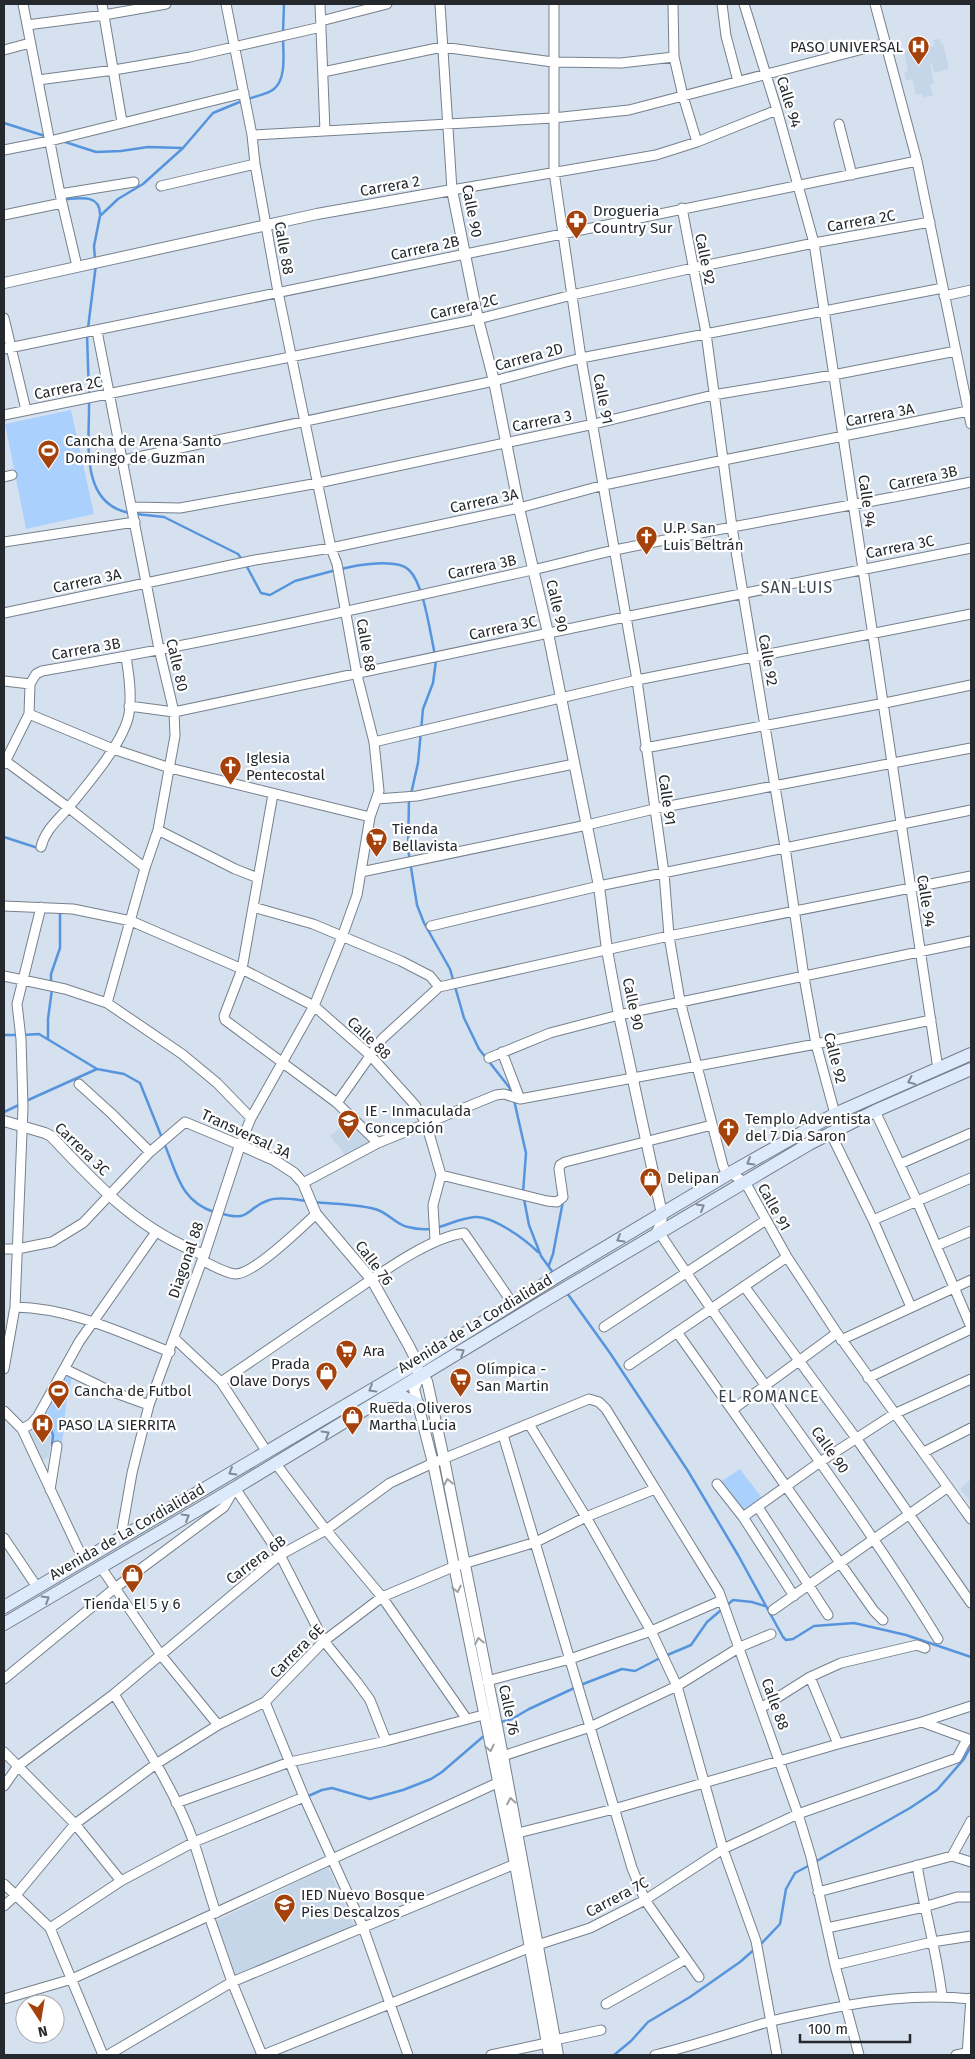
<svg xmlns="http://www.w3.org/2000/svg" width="975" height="2059" font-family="'Fira Sans',sans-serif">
  <rect width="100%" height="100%" fill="#d6e1ef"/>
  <path fill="#c6d6e9" d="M940,39L941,44L943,43L949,69L934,73L932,63H930L934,84L930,85L933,95L923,98L922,94L916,95L912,79L906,81L904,72L908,71L904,51L934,46L933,40Z
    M348,1121L369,1142L346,1156L330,1136Z
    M44,1422L51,1437L49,1457L41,1461L27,1430Z
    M971,1479V1502L960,1489Z
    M328,1867L354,1925L232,1976L216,1921Z"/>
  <path fill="#aad0fd" d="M71,410L94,514L26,529L5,424Z
    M66,1374L72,1377L67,1396L62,1443L54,1442V1434L46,1415Z
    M740,1469L762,1498L744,1511L722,1481Z"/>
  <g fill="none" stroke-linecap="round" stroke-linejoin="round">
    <path stroke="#5695dd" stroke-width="2.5" d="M283,32L284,4
      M248,99C256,96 268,94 274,89C287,78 283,52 283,38
      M4,123L45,136
      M62,141L96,152L121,151L148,147L182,148
      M67,199C82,198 100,195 100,214
      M95,259L94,246L100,216L118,199L143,184L183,148L213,113L242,101
      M88,328L96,264
      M87,334L89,396
      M89,401C90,439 78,504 130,513
      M136,514L164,517L238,554L243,561
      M246,565L261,593L270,595L295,581L336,570
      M341,569C357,565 397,558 409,570C424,584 430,633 435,655
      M411,794L418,763L423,709L433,683L436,660
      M409,799L408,849L417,905L424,923L450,969L464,1018L479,1049L509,1087L512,1093
      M4,837L38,848
      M51,983V974L60,948V914
      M4,1035H17
      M23,1035L39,1034L97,1069L124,1074L140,1083L162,1138
      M48,1038V1019L52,989
      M514,1100L526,1153L523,1193
      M26,1101L97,1069
      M4,1112L21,1104
      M164,1143C177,1173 180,1201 214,1212
      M524,1199L529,1225L541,1256
      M314,1202C332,1204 362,1204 378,1210C389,1214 397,1225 408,1227C438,1235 450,1219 475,1217C493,1216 525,1239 538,1252
      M220,1213C251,1223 245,1208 269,1200C280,1196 297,1200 308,1201
      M541,1256L554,1274
      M549,1265L553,1254L563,1201
      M567,1293L610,1353L688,1471L738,1555L783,1637L786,1640L793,1639L814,1626L854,1623L906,1635L971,1657
      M44,1411L53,1435L52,1445L55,1448
      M665,1656L691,1645L707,1622L733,1600L752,1602L765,1606
      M498,1723L512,1719L529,1709L583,1684L622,1669L635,1671L660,1658
      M306,1797L322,1790L332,1788L370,1799L403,1790L431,1779L442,1772L485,1735
      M815,1862L910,1808L937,1790L964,1759L971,1746
      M760,1945L780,1924L786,1889L795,1873L810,1865
      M614,2055L631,2041L648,2022L690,1997L740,1962L756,1948"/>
    <defs>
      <path id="minor" d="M23,4L60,194L77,266
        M102,4L122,122
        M320,4L325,131
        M440,4L452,190L656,155L697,142L777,110
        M554,4V172L581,358L637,680L664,873L669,936L680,1001L723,1166L725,1170L745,1182L787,1257L837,1333L971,1519
        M673,4L674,57L683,96L697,142
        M722,4L726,36L738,81
        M744,4L777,110L814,243L938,1069
        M875,4L917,161L971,424
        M321,21L387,4
        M27,25L104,15L166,4
        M4,50L30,43
        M323,72L442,47L553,62L621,63L674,57
        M38,80L114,70L190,57L321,27
        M839,124L852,175
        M252,135L553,118L629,110L886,43
        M4,150L50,141L244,93
        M161,186L255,164
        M60,194L134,182
        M682,208L706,333L732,527L785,847L804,977L816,1044L835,1114
        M4,215L62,203
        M944,296L971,290
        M4,318L26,410
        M97,331L159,649L174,712L175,736L158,830L145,868L107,1003
        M4,349L917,161
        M4,415L478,319L572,295L693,268L814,243L930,222
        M124,460L494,381L581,358L943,288
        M4,477L12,475
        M133,507L180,508L318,483L594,424L713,395L833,375L956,351
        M4,542L135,522
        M4,613L255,560L331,548L519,508L604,485L724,460L968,411
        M4,681L30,684L36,674L42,671C206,643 369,607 532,570C560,564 587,556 615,550C734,525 853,506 971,482
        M129,706L174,712L625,617L971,548
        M29,714L113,749L170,768L370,817
        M374,742L637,680L971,614
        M645,748L885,703L971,685
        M4,760L69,808L145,868
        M4,764L29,714L30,684
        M273,794L242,969L224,1016L225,1020L337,1103L378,1143
        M377,799L417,796L574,764
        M158,830L235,869L258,878
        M41,847C45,830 58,820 69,807C87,785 124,742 129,714C132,695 129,675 126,657
        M361,872L587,825L654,809L971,748
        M4,906L73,909L131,921L242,969L314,1006L370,1055L415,1105L426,1123L441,1175L433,1205L435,1240
        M253,907L313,924L401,961L430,976L439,987
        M431,926L599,886L971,810
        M4,976L65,989L107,1003L182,1054L217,1083L251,1118
        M502,1052L520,1099
        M489,1058L550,1033L619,1015L971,941
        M79,1084L112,1114L150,1152
        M337,1103L382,1039L439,987L669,936L971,876
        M875,1111L917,1201L971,1327
        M830,1132L873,1220L911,1307
        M900,1164L971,1133
        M441,1175L547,1201L557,1202L563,1197L559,1169L560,1165L565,1162L712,1125
        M303,1183L378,1143L496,1095L504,1094L520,1099L816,1044L931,1020
        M873,1220L971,1178
        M659,1232C749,1369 852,1498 938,1639
        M936,1246L971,1231
        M4,1249H17L52,1242L83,1223L150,1152L185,1122L240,1145L251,1118L314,1006L342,937L357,895L370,817L379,791L374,742L357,675L337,564L331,548L278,292L255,164L252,135L226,4
        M203,1261C212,1265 225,1273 235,1274C253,1275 302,1227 316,1214
        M744,1286L856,1438L971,1603
        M15,1307C70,1308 120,1332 170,1352
        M604,1327L766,1220
        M677,1332L874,1611L883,1620
        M174,1338L221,1382L267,1452
        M841,1340L971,1280
        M629,1365L787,1257
        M4,1369L15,1307L23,1107L21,1039L17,1004L41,907
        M65,1369L110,1391L149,1405
        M868,1378L971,1329
        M221,1382C262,1354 303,1326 344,1298C376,1277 427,1238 464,1233L469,1240L513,1304
        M732,1410L837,1333
        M4,1411L22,1429L83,1559
        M529,1424L586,1517L651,1631L677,1686L723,1849L756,1941L777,2055
        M22,1429L31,1424L38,1416L79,1342L156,1232
        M503,1435L632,1868L645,1900L699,1977
        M924,1452L971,1428
        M276,1464L326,1530L382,1597L466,1718
        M717,1484L743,1517L794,1596
        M235,1488L280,1555L324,1641L357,1682L370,1700L386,1741
        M50,1490L57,1446
        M758,1507L828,1615
        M743,1517L820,1462L894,1414L971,1379
        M121,1536L132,1473L149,1405L204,1255
        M4,1538L37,1587
        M100,1566L161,1655L218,1725
        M773,1610L948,1487
        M810,1677L838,1744
        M4,1679L115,1588L224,1507L235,1488
        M487,1681L570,1659L651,1631L722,1600
        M114,1694C143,1742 175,1790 194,1843C202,1866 208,1890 216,1913
        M265,1702L304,1797L363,1927L408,2055
        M761,1708L810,1677L841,1663L917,1645L925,1648
        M922,1722L971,1706
        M4,1752L75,1824L121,1881
        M503,1756L590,1727L677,1686L740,1647L771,1634
        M4,1786L18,1766L114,1694L280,1555L326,1530L390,1483L433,1463L589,1399L599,1402L606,1409L719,1592L798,1814L811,1857L835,1965L859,2055
        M176,1803L290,1762L386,1741L483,1715
        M510,1835L614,1809L838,1744L922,1722L971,1740
        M952,1856L971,1821
        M917,1865C924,1909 937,1952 942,1996
        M4,1884L50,1928L103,2055
        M818,1892L952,1856L971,1862
        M4,1906L16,1895L75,1824L156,1764L218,1725L265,1702L324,1641L382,1597L453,1567L536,1542L586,1517L655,1489
        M209,1916L232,1982L262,2055
        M50,1928L121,1881L194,1842L304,1797
        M827,1928L924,1907L957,1897H971
        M835,1965L932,1942L971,1936
        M4,1999L72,1979L497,1783
        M606,2004L686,1959
        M555,2040L601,2030
        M108,2055L232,1982L515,1864
        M263,2055L531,1947L590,1928L645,1900L723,1849L798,1814L957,1758L967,1739
        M491,2055L547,2043
        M655,2055C693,2046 730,2033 768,2022C783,2018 798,2015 813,2012C865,2001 918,1993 971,1999
        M956,2055L971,2052
        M967,2055L971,1998"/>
      <path id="tertiary" d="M4,283L317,214L452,190L478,319L494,381L519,508L548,633L599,886L607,950L619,1015L662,1214L661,1224L656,1234
        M4,1121L45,1133L51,1136C98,1186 138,1230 204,1255L240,1145L274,1160L294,1173L303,1183L316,1214L372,1280L409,1346L416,1360L419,1377L414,1389L433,1463L515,1864L549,2055
        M419,1377L427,1381L444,1459L503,1756L558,2055"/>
      <path id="secondary" d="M388,1396H401L418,1404
        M4,1607L409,1368L564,1272L730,1173L835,1114L971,1054
        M4,1624L235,1488L539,1304L809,1144L875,1111L971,1069"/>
    </defs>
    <use href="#minor" stroke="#76808d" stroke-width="11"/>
    <use href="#tertiary" stroke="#76808d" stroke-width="12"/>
    <use href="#secondary" stroke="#76808d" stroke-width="14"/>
    <use href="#minor" stroke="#fff" stroke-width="9"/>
    <use href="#tertiary" stroke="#fff" stroke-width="10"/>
    <use href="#secondary" stroke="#dceafb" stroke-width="12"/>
  </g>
  <defs><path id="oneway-chevron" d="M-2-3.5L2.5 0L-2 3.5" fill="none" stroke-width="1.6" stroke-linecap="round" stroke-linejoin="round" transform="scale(1.25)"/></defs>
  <g stroke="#808a94">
    <use href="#oneway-chevron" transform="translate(911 1081) rotate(156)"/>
    <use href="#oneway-chevron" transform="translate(750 1162) rotate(150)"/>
    <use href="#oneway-chevron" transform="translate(701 1207) rotate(-30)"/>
    <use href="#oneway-chevron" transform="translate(620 1239) rotate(150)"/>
    <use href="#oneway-chevron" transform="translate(461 1352) rotate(-32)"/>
    <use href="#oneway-chevron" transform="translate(372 1389) rotate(150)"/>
    <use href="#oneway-chevron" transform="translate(326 1434) rotate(-31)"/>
    <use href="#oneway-chevron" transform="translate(232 1472) rotate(150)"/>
    <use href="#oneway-chevron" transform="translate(186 1517) rotate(-30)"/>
    <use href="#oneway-chevron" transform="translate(46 1599) rotate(-31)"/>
  </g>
  <g stroke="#9d9fa1">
    <use href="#oneway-chevron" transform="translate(448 1482) rotate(-101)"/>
    <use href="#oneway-chevron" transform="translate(457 1589) rotate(78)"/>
    <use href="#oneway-chevron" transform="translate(479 1641) rotate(-101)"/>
    <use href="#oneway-chevron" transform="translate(490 1748) rotate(78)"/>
    <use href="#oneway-chevron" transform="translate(511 1801) rotate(-100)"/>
  </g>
  <defs>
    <symbol id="hospital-pin" viewBox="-11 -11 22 30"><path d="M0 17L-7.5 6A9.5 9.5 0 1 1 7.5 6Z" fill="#a5410a" stroke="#fff"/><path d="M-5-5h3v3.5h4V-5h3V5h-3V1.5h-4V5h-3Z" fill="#fff"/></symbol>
    <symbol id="pharmacy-pin" viewBox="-11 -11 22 30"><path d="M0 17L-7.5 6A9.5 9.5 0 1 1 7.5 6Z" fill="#a5410a" stroke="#fff"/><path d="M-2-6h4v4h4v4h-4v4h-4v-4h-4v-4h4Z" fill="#fff"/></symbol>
    <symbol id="stadium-pin" viewBox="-11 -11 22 30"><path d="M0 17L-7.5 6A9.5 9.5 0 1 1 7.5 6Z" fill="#a5410a" stroke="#fff"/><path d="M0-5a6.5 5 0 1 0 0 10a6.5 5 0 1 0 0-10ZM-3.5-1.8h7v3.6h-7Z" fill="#fff"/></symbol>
    <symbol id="church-pin" viewBox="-11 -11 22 30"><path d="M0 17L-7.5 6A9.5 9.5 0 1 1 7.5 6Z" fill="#a5410a" stroke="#fff"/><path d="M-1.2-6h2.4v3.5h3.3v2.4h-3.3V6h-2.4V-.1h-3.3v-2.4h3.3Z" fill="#fff"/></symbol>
    <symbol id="supermarket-pin" viewBox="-11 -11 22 30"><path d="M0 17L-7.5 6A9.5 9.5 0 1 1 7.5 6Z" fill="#a5410a" stroke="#fff"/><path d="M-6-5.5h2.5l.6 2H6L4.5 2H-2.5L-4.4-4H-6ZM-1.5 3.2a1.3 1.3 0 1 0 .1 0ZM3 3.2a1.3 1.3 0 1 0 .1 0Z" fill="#fff"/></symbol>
    <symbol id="school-pin" viewBox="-11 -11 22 30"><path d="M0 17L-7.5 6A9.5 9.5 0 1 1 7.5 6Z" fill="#a5410a" stroke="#fff"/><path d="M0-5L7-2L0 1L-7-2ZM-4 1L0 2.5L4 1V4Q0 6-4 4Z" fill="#fff"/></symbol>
    <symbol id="shop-pin" viewBox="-11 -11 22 30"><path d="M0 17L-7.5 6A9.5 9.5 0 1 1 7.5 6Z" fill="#a5410a" stroke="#fff"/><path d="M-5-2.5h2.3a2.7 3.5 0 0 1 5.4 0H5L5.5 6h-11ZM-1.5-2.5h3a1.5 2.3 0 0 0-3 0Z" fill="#fff"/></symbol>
  </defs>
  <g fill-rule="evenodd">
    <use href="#hospital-pin" x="906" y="34" width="25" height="34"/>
    <use href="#pharmacy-pin" x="564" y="208" width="25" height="34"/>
    <use href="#stadium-pin" x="36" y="438" width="25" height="34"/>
    <use href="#church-pin" x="634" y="524" width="25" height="34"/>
    <use href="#church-pin" x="218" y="754" width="25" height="34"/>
    <use href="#supermarket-pin" x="364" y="826" width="25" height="34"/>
    <use href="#school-pin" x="336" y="1108" width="25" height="34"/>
    <use href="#church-pin" x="716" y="1116" width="25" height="34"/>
    <use href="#shop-pin" x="638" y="1166" width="25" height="34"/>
    <use href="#supermarket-pin" x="334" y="1338" width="25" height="34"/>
    <use href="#shop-pin" x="314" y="1360" width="25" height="34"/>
    <use href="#supermarket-pin" x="448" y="1366" width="25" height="34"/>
    <use href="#stadium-pin" x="46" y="1378" width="25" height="34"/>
    <use href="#shop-pin" x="340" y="1404" width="25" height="34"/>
    <use href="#hospital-pin" x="30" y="1412" width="25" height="34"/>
    <use href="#shop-pin" x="120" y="1562" width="25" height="34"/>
    <use href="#school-pin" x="272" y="1892" width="25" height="34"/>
  </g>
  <g text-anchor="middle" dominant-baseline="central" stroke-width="4.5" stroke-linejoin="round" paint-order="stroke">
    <g font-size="15" fill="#25292e" stroke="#fff" text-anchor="start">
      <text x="903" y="47" text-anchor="end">PASO UNIVERSAL</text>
      <text x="593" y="211">Drogueria<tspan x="593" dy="17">Country Sur</tspan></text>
      <text x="65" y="441">Cancha de Arena Santo<tspan x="65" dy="17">Domingo de Guzman</tspan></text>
      <text x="663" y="528">U.P. San<tspan x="663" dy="17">Luis Beltrán</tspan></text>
      <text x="246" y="758">Iglesia<tspan x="246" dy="17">Pentecostal</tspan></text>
      <text x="392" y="829">Tienda<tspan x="392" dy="17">Bellavista</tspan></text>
      <text x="365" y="1111">IE - Inmaculada<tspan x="365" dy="17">Concepción</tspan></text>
      <text x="745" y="1119">Templo Adventista<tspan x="745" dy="17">del 7 Dia Saron</tspan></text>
      <text x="667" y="1178">Delipan</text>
      <text x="363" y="1351">Ara</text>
      <text x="310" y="1364" text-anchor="end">Prada<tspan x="310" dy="17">Olave Dorys</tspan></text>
      <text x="476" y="1369">Olímpica -<tspan x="476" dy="17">San Martin</tspan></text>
      <text x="74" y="1391">Cancha de Futbol</text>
      <text x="369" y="1408">Rueda Oliveros<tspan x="369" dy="17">Martha Lucia</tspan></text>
      <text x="58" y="1425">PASO LA SIERRITA</text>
      <text x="132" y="1604" text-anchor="middle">Tienda El 5 y 6</text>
      <text x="301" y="1895">IED Nuevo Bosque<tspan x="301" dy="17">Pies Descalzos</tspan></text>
    </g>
    <g font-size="15" fill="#25292e" stroke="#fff">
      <text transform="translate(789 102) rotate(73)">Calle 94</text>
      <text transform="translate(390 186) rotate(-10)">Carrera 2</text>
      <text transform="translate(472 211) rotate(79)">Calle 90</text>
      <text transform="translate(861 221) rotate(-10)">Carrera 2C</text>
      <text transform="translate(284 248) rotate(80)">Calle 88</text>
      <text transform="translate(425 248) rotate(-12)">Carrera 2B</text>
      <text transform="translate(705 259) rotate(79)">Calle 92</text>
      <text transform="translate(464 307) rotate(-13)">Carrera 2C</text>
      <text transform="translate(529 357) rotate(-15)">Carrera 2D</text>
      <text transform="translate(68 388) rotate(-11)">Carrera 2C</text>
      <text transform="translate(603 399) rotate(79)">Calle 91</text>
      <text transform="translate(880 415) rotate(-11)">Carrera 3A</text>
      <text transform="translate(542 421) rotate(-11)">Carrera 3</text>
      <text transform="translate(923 478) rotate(-12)">Carrera 3B</text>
      <text transform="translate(484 501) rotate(-12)">Carrera 3A</text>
      <text transform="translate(867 501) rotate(82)">Calle 94</text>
      <text transform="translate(900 547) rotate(-11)">Carrera 3C</text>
      <text transform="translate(482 567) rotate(-12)">Carrera 3B</text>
      <text transform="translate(87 581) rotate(-12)">Carrera 3A</text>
      <text transform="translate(557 606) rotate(77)">Calle 90</text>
      <text transform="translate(503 628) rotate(-12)">Carrera 3C</text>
      <text transform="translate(366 645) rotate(80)">Calle 88</text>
      <text transform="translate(86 649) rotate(-10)">Carrera 3B</text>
      <text transform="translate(768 660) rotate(80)">Calle 92</text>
      <text transform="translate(177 665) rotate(77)">Calle 80</text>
      <text transform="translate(667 800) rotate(82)">Calle 91</text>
      <text transform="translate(926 901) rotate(81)">Calle 94</text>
      <text transform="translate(633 1004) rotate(78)">Calle 90</text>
      <text transform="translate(369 1038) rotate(44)">Calle 88</text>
      <text transform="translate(835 1058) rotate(76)">Calle 92</text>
      <text transform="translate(246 1134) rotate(25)">Transversal 3A</text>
      <text transform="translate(82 1149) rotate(44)">Carrera 3C</text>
      <text transform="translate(774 1207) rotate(61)">Calle 91</text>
      <text transform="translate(186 1260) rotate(-71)">Diagonal 88</text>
      <text transform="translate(374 1263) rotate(53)">Calle 76</text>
      <text transform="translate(475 1324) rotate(-31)">Avenida de La Cordialidad</text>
      <text transform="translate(830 1450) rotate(55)">Calle 90</text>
      <text transform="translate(127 1532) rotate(-30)">Avenida de La Cordialidad</text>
      <text transform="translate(256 1560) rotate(-37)">Carrera 6B</text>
      <text transform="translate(297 1651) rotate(-45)">Carrera 6E</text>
      <text transform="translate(775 1704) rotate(70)">Calle 88</text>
      <text transform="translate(509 1710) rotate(78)">Calle 76</text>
      <text transform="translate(617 1897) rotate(-28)">Carrera 7C</text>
    </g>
    <g font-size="16" letter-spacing="1" fill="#3b444f" stroke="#fff">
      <text x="797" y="587">SAN LUIS</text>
      <text x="769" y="1396">EL ROMANCE</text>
    </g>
  </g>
  <rect width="975" height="2059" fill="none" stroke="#25292e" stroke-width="10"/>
  <g transform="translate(40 2019) rotate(168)"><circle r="24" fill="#ffffff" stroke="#a8a9ab"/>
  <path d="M0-4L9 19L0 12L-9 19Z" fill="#a5410a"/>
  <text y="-8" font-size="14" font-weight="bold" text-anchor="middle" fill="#25292e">N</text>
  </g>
  <path d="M800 2034v8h110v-8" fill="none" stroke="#25292e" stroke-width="2.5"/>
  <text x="808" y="2034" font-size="15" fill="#25292e" stroke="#ffffff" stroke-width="4" paint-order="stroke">100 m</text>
</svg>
